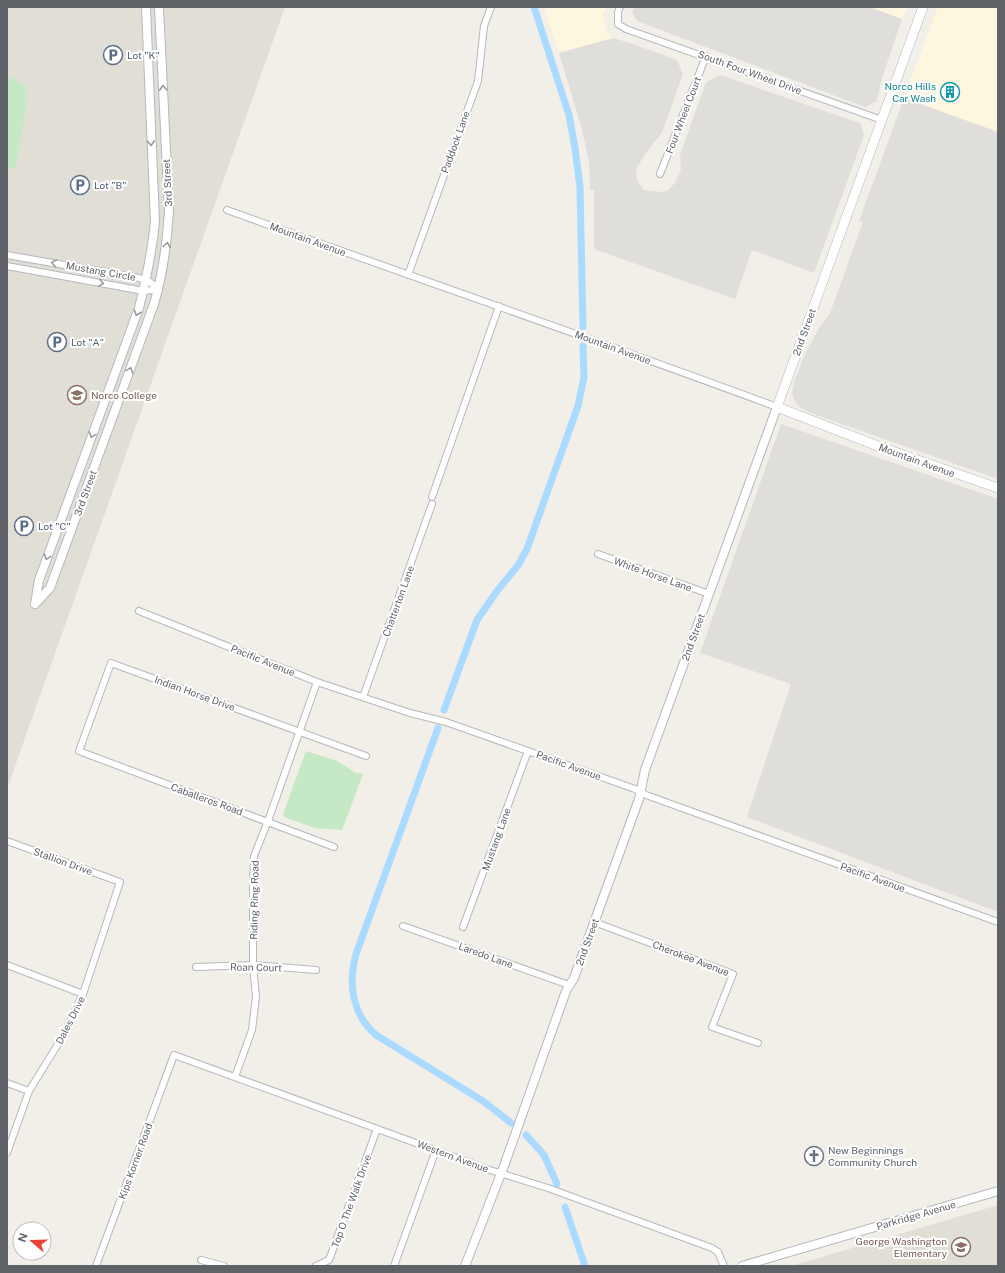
<svg xmlns="http://www.w3.org/2000/svg" width="1005" height="1273" font-family="'Public Sans',sans-serif">
  <rect width="100%" height="100%" fill="#f1efe8"/>
  <path fill="#fef7e0" d="M544,7H607L603,14V19L607,32L613,38L559,53Z
    M869,7H907L902,19Z
    M938,7H998V132L904,98Z"/>
  <path fill="#e0deda" d="M634,7H869L902,19L881,81L877,101L865,107L637,21L632,13Z
    M613,38L630,43L677,60L683,74L662,133L651,146L637,167L636,176L638,182L644,190L661,192L667,191L675,183L681,169L680,155L706,82L720,75L860,123L864,135L814,273L752,250L735,299L594,249V190H590L589,163L582,129L559,53Z
    M904,98L998,132V479L816,415L802,409L795,402L792,393L794,382L805,354L819,328L830,313L863,222L859,221Z
    M781,424L998,499V912L747,817L791,684L700,653Z"/>
  <path fill="#e1ded6" d="M7,7H285L9,783L7,782Z
    M998,1205V1266H791L920,1228Z"/>
  <path fill="#c5e8c5" d="M7,75L26,87L25,89L28,94L16,166L14,168L8,170L7,172Z
    M306,751L337,761L356,773L363,774L342,830L315,828L284,817L283,814Z"/>
  <g fill="none" stroke-linecap="round" stroke-linejoin="round">
    <path stroke="#aadaff" stroke-width="7" d="M534,7L569,115L575,148L580,187L583,327
      M444,710L477,620L497,591L519,564L527,549L578,406L584,377L583,346
      M438,728L356,954C348,984 352,1014 376,1035L483,1101L511,1123
      M526,1135L544,1155L557,1184
      M565,1207L585,1266"/>
    <defs>
      <path id="minor" d="M620,7L618,12V24L626,29L882,120
        M660,174L706,56
        M227,210C410,276 594,339 777,407
        M7,255L139,278L147,280L159,289
        M7,266L144,291L159,289
        M408,275L478,81L484,26L491,7
        M432,497L499,306
        M598,554L709,594
        M139,611L317,682L410,713L446,722L635,789L646,795L998,922
        M363,697L432,504
        M7,841L120,882L83,994L63,1036L29,1091L7,1153
        M334,847L79,751L111,663L366,756
        M594,922L733,974L712,1027L758,1043
        M403,926L569,985
        M463,927L528,751
        M7,965L83,994
        M196,967L253,965L316,970
        M235,1077L252,1030L256,997L253,965V887L254,856L268,821L317,682
        M7,1083L29,1091
        M201,1260L224,1266
        M96,1266L174,1055L490,1170L548,1188L712,1248L718,1252L724,1266
        M316,1266L329,1260L377,1129
        M394,1266L436,1150"/>
      <path id="tertiary" d="M35,604L50,588L154,304C163,273 167,244 169,211L159,7
        M35,604L39,580L139,308C146,280 152,252 155,222L146,7
        M465,1266L504,1166L566,991L574,978L639,799L645,770L777,407
        M742,1266L998,1191"/>
      <path id="secondary" d="M923,7L777,407L883,448L998,488"/>
    </defs>
    <use href="#minor" stroke="#b5b8bc" stroke-width="8"/>
    <use href="#tertiary" stroke="#b5b8bc" stroke-width="10"/>
    <use href="#secondary" stroke="#b6babf" stroke-width="10"/>
    <use href="#minor" stroke="#fff" stroke-width="6"/>
    <use href="#tertiary" stroke="#fff" stroke-width="8"/>
    <use href="#secondary" stroke="#fff" stroke-width="9"/>
  </g>
  <defs><path id="oneway-chevron" d="M-2-3.5L2.5 0L-2 3.5" fill="none" stroke-width="1.6" stroke-linecap="round" stroke-linejoin="round"/></defs>
  <g stroke="#979a9d">
    <use href="#oneway-chevron" transform="translate(163 88) rotate(-93)"/>
    <use href="#oneway-chevron" transform="translate(151 143) rotate(87)"/>
    <use href="#oneway-chevron" transform="translate(167 245) rotate(-83)"/>
    <use href="#oneway-chevron" transform="translate(54 263) rotate(-170)"/>
    <use href="#oneway-chevron" transform="translate(101 283) rotate(10)"/>
    <use href="#oneway-chevron" transform="translate(137 313) rotate(109)"/>
    <use href="#oneway-chevron" transform="translate(130 370) rotate(-70)"/>
    <use href="#oneway-chevron" transform="translate(92 435) rotate(110)"/>
    <use href="#oneway-chevron" transform="translate(47 557) rotate(110)"/>
  </g>
  <defs>
    <symbol id="parking-ring" viewBox="-11 -11 22 22"><circle r="9.5" fill="#fff" stroke="#5c6f8a" stroke-width="1.5"/><path d="M-3.5-5.5H1a3.5 3.5 0 0 1 0 7H-1V5.5H-3.5ZM-1-3.4V-.6H.8a1.4 1.4 0 0 0 0-2.8Z" fill="#5c6f8a"/></symbol>
    <symbol id="building-ring" viewBox="-11 -11 22 22"><circle r="9.5" fill="#fff" stroke="#0f9aa8" stroke-width="1.5"/><path d="M-4-6H4V6H1V3H-1V6H-4ZM-2.5-4.3h1.7v1.8h-1.7ZM.8-4.3h1.7v1.8H.8ZM-2.5-1h1.7V.8h-1.7ZM.8-1h1.7V.8H.8Z" fill="#0f9aa8"/></symbol>
    <symbol id="university-ring" viewBox="-11 -11 22 22"><circle r="9.5" fill="#fff" stroke="#8d6e63" stroke-width="1.5"/><path d="M0-5L7-2L0 1L-7-2ZM-4 1L0 2.5L4 1V4Q0 6-4 4Z" fill="#8d6e63"/></symbol>
    <symbol id="church-ring" viewBox="-11 -11 22 22"><circle r="9.5" fill="#fff" stroke="#6b7280" stroke-width="1.5"/><path d="M-1.2-6h2.4v3.5h3.3v2.4h-3.3V6h-2.4V-.1h-3.3v-2.4h3.3Z" fill="#6b7280"/></symbol>
    <symbol id="school-ring" viewBox="-11 -11 22 22"><circle r="9.5" fill="#fff" stroke="#8d6e63" stroke-width="1.5"/><path d="M0-5L7-2L0 1L-7-2ZM-4 1L0 2.5L4 1V4Q0 6-4 4Z" fill="#8d6e63"/></symbol>
  </defs>
  <g fill-rule="evenodd">
    <use href="#parking-ring" x="102" y="44" width="22" height="22"/>
    <use href="#building-ring" x="939" y="81" width="22" height="22"/>
    <use href="#parking-ring" x="69" y="174" width="22" height="22"/>
    <use href="#parking-ring" x="46" y="331" width="22" height="22"/>
    <use href="#university-ring" x="66" y="384" width="22" height="22"/>
    <use href="#parking-ring" x="13" y="515" width="22" height="22"/>
    <use href="#church-ring" x="803" y="1145" width="22" height="22"/>
    <use href="#school-ring" x="950" y="1236" width="22" height="22"/>
  </g>
  <g text-anchor="middle" dominant-baseline="central" stroke-width="4" stroke-linejoin="round" paint-order="stroke">
    <g font-size="10" fill="#4e5e75" stroke="#fff" text-anchor="start">
      <text x="127" y="55">Lot "K"</text>
      <text x="94" y="185">Lot "B"</text>
      <text x="71" y="342">Lot "A"</text>
      <text x="38" y="526">Lot "C"</text>
    </g>
    <g font-size="10" fill="#5f6368" stroke="#fff">
      <text transform="translate(750 72) rotate(20)">South Four Wheel Drive</text>
      <text transform="translate(683 115) rotate(-69)">Four Wheel Court</text>
      <text transform="translate(455 142) rotate(-70)">Paddock Lane</text>
      <text transform="translate(167 183) rotate(-93)">3rd Street</text>
      <text transform="translate(308 239) rotate(20)">Mountain Avenue</text>
      <text transform="translate(101 271) rotate(10)">Mustang Circle</text>
      <text transform="translate(804 332) rotate(-70)">2nd Street</text>
      <text transform="translate(613 347) rotate(20)">Mountain Avenue</text>
      <text transform="translate(917 460) rotate(20)">Mountain Avenue</text>
      <text transform="translate(85 493) rotate(-70)">3rd Street</text>
      <text transform="translate(653 574) rotate(20)">White Horse Lane</text>
      <text transform="translate(398 601) rotate(-70)">Chatterton Lane</text>
      <text transform="translate(693 637) rotate(-70)">2nd Street</text>
      <text transform="translate(263 660) rotate(22)">Pacific Avenue</text>
      <text transform="translate(195 693) rotate(20)">Indian Horse Drive</text>
      <text transform="translate(569 765) rotate(20)">Pacific Avenue</text>
      <text transform="translate(207 799) rotate(20)">Caballeros Road</text>
      <text transform="translate(496 839) rotate(-70)">Mustang Lane</text>
      <text transform="translate(63 861) rotate(20)">Stallion Drive</text>
      <text transform="translate(873 877) rotate(20)">Pacific Avenue</text>
      <text transform="translate(254 900) rotate(-89)">Riding Ring Road</text>
      <text transform="translate(587 942) rotate(-70)">2nd Street</text>
      <text transform="translate(486 955) rotate(20)">Laredo Lane</text>
      <text transform="translate(691 958) rotate(21)">Cherokee Avenue</text>
      <text transform="translate(256 967) rotate(1)">Roan Court</text>
      <text transform="translate(70 1020) rotate(-63)">Dales Drive</text>
      <text transform="translate(453 1156) rotate(20)">Western Avenue</text>
      <text transform="translate(135 1161) rotate(-70)">Kips Korner Road</text>
      <text transform="translate(351 1201) rotate(-70)">Top O The Walk Drive</text>
      <text transform="translate(916 1215) rotate(-16)">Parkridge Avenue</text>
    </g>
    <g font-size="10" fill="#0d838f" stroke="#fff" text-anchor="end">
      <text x="936" y="86">Norco Hills<tspan x="936" dy="12">Car Wash</tspan></text>
    </g>
    <g font-size="10" fill="#785e54" stroke="#fff" text-anchor="start">
      <text x="91" y="395">Norco College</text>
      <text x="947" y="1241" text-anchor="end">George Washington<tspan x="947" dy="12">Elementary</tspan></text>
    </g>
    <g font-size="10" fill="#5b616d" stroke="#fff" text-anchor="start">
      <text x="828" y="1150">New Beginnings<tspan x="828" dy="12">Community Church</tspan></text>
    </g>
  </g>
  <rect width="1005" height="1273" fill="none" stroke="#5f6368" stroke-width="16"/>
  <g transform="translate(32 1241) rotate(290)"><circle r="19" fill="#ffffff" stroke="#bfc1c3"/>
  <path d="M0-3L7 15L0 10L-7 15Z" fill="#ea4335"/>
  <text y="-6" font-size="11" font-weight="bold" text-anchor="middle" fill="#5f6368">N</text>
  </g>
</svg>
